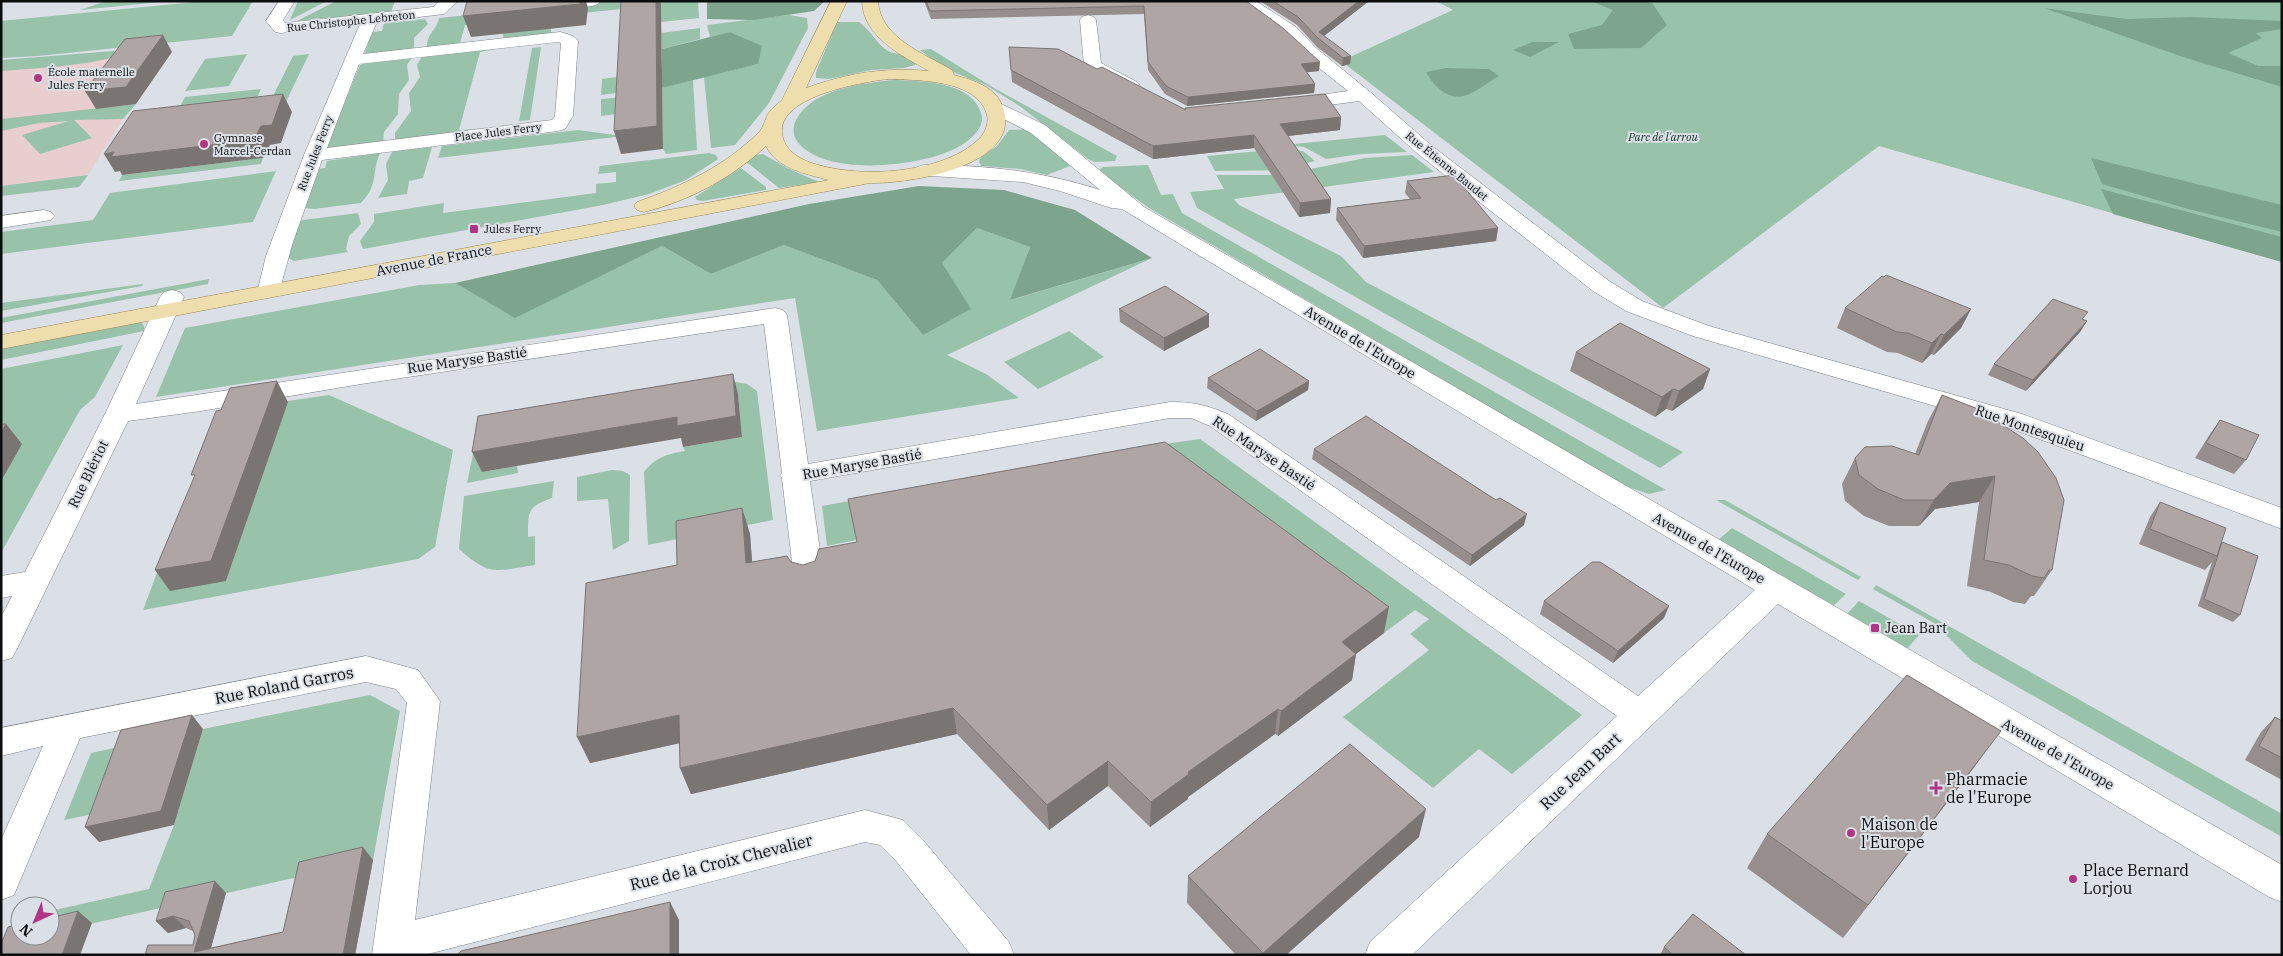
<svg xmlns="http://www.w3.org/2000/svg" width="2283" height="956" font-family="'IBM Plex Serif',serif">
  <rect width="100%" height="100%" fill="#dae0e6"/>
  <path fill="#e9ced0" d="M172,52L136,104L123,119L88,175L1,186V67Z"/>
  <path fill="#99c2aa" d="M106,1H171L80,10Z
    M205,1H253L232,36L38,56L1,58V21Z
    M298,1H327L290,20Z
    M336,1H395L391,12L297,21Z
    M604,1H698L699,18L661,22V5L465,25L460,43L427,47C427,33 437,30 439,18Z
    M1436,1H2282V262L1879,146L1663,308L1341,61L1453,10Z
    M789,15L807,18L808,28L769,103L735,145L711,148L704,77L758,64L730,32L710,37L707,25Z
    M425,19L428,24L414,38V50L372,56L365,53L372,32L382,31L384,23Z
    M837,22H859C879,37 879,56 907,54L918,61L915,65L904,68L871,70L829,79L816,78V72Z
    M551,28V33L503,39V33Z
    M700,28V39L662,49L661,33Z
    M492,47L496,49L480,52L459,130L477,129L395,142V133L411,111L409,93L420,77L417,65L423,55Z
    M541,47L530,120L519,121L532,48Z
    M931,49L994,88L1117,156L1115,161L1095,162L1088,159L1021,107L986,85L943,68L920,50Z
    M126,50C115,65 23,69 1,71V60Z
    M247,54L229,86L185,91L205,59Z
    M309,54L283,108L266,110L293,56Z
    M413,56L407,65L409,80L399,94L398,114L384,132L383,143L332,150L327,146L360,65L370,61Z
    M625,76L624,92L601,95L602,79Z
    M693,80L697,150L666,154L663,149L662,88Z
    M894,80C922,81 974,81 982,116C984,129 968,142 958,147C923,167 823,178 797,141C792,135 793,126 796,120C812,89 863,83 894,80Z
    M261,89L254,105L176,114L185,97Z
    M624,97L623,113L601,116V99Z
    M136,104L123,119L74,120L92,138L40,154L22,135L69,121L39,123L1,131V119Z
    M1031,129L1070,166L1047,175L1020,169L981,166L979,161L981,157L997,146L1009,130Z
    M578,130L623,136L438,158L442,146Z
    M1385,135L1407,152L1361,154L1326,159L1304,147L1284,145Z
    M432,147L423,178L409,181L407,194L378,198L388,180L386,164L392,152Z
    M1279,149L1303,151L1315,161L1282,170L1215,171L1207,156Z
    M380,153C371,174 379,184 361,203L314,209L306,208L303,205L318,169L325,168L327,161Z
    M709,153L716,155L718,159L686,180L649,194L603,205L363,249L360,241L374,222V214L444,203L443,213L596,193V184L616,182V172L598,174L600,166Z
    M763,154L787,168L819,182L779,188L749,164L745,162L754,155Z
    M1412,155L1434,172L1234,199L1239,205L1341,256L1366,282L1683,452L1660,468L1197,208L1190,192L1224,189L1216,175H1281L1365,158Z
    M263,158L261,164L119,181L122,175Z
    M1148,165L1161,195L1173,194L1182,213L1666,490L1649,494L1625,486L1149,208L1098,171L1103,167Z
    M741,168L766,187V190L703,201L697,200L695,197Z
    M276,171L253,222L1,254V232L93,220L110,193Z
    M88,175L79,187L1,196V186Z
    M358,213L361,224L349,236L346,249L348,252L294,261L288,258L294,225L303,220Z
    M977,228L1030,247L1011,300L1152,258L947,355L986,374L1019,398L817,431L795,298L156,397L185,328L419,285L455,283L515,317L662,246L711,274L784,245L877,280L923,335L942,263Z
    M209,279L208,284L1,323V318Z
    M143,284L142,286L1,311V303Z
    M141,322L144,326V331L1,360V346Z
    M1069,331L1104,357L1038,389L1004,362Z
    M123,345L95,397L80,410L1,553V369Z
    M730,381L747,384L757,391L773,520L648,545L644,472C656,457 667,454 685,451L683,447L742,437L738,394L482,472L517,466L518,473L467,483L475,444Z
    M329,395L453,450L435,547L418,559L143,610L158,570L226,581L288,401Z
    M1200,439L1582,715L1512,774L1479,749L1433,788L1343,717L1429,650L1410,634L1429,619L1415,610L1384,633L1112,477L1101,453Z
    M1063,462L854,525L856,540L827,546L822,506Z
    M612,470L623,471L630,475L629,541L613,550L608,499L577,501V477Z
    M554,481L552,498C527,507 528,511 528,537L535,536V565C496,571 490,577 459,549L464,496Z
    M1716,500H1725L1861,577L1858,580Z
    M1732,528L1846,594L1832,607L1718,540Z
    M1876,585L2282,814V837L1972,661L1934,623L1873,589Z
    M1859,601L1919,635L1906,650L1846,615Z
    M370,695L400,711L373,860L50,933V911L149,889L174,825L203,729Z
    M133,744L111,810L64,820L91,753Z"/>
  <path fill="#7da58e" d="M707,1H825L814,11L754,20L707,19Z
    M1590,1H1646L1652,3L1667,25L1641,48L1574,49L1568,34L1602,25L1613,10Z
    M2044,8L2126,19L2192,17L2282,21V29L2256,33L2262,38L2228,53L2258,66H2282V87L2186,58Z
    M730,32L762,46L758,64L662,88V49Z
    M1533,42H1559L1530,57L1513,50Z
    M1446,68L1489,69L1499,76C1488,82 1475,93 1464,96C1447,100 1433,85 1426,72Z
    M2091,158L2282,205V232L2188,209L2102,184Z
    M919,186L1004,190L1075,210L1152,258L1010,300L1030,247L977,228L942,263L971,309L923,335L877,280L784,245L711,274L662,246L515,318L455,283L809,204Z
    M2101,189L2282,237V262L2113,214Z"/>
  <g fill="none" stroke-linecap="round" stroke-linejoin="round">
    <defs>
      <path id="minor" d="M279,1H295L283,20L285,23L433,7L440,1H458L444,14L377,22L363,54L560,32C567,34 574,35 578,41L573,116L565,129L558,131L322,160L292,245L280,289L277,294L269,296L261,294L258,289L266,256L304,155L360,24L281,33L275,32L266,21ZM558,42L561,43L555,116L552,120L327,148L359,64Z
        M549,1H600L598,4L592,6L549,11L543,9L541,6L543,3Z
        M1237,1H1256L1296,27L1316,48L1369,91L1432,146L1609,281L1642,301L1709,326L2022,414L2282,508V529L2004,426L1693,336L1626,311L1593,291L1418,154L1359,101L1292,110L1285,108L1283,104L1285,100L1348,91L1304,56L1284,35Z
        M1088,15L1094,17L1096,20L1101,63L1137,82L1140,86L1137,90H1125L1087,69L1084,65L1080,20L1082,17Z
        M997,102L1045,125L1144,207L2282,865V902L2269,897L1778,604L1412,955H1365L1370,942L1617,716L1210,426L1191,418H1170L810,481L824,578L820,586L809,589L798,586L794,578L782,478L780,475L782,473L764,324L361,384L201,411L128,421L17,649L12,658L1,661V617L12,596L1,598V576L25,572L105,414L160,297L164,292L172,290L180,292L184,297L136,404L775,308L783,310L787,315L808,464L1170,402C1195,402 1205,405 1228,414L1638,696L1755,590L1122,209L1111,208L1060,191L1023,182L917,175L914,171L917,167L924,165C985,165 1042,171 1100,190L1031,133L990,112L988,108L990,104Z
        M44,210L51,212L55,216L51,220L1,228V216Z
        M366,656L418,670L440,701L415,920L865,810L903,820L922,839L1009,942L1014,955H971L896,861L880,845L865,842L424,955H372L407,703L396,689L366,682L80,738L14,895L1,900V840L43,746L1,756V728Z"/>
      <path id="major" d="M831,1H847L806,88C848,73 885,67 929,71C902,56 863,37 862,1H878C880,38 925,54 952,70L954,75C973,80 997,87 1003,108C1023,166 908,184 870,183L1,349V335L829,180C806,174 777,169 766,146C732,178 689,201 644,212L637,210L634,206L637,202C682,186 726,166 760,131C764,126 765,119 768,114C772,108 778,104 782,100ZM887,79C916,80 978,79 987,115C989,123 985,133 979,139C946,171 875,177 831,168C812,164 789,158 783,138C771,97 860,83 887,79Z"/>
    </defs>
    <use href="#minor" stroke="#7c8288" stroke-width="1"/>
    <use href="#major" stroke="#988752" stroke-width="1"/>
    <use href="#minor" fill="#fff" fill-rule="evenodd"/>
    <use href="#major" fill="#efdead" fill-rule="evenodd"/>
  </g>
  <path fill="#968e8d" d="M924,1H1246L1319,71L1307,72L1315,84L1314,93L1187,106L1165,94L1148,70L1144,14L931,19Z
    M1260,1H1369L1324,36L1351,56L1350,64L1342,66L1317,47L1297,25Z
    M1009,47L1097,69L1185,109L1341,117L1340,130L1288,136L1331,199L1330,213L1299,217L1254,148L1153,159L1012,82Z
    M1407,181L1498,228L1496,241L1363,258L1336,220L1337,208L1410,199L1405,193Z
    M1845,308L1971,309L1961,328L1934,355L1931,354L1922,363L1898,353L1887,352L1837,328Z
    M1119,309L1209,327L1164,351L1120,322Z
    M2084,320L2087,321L2080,332L2026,391L1988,375L1994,364Z
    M1576,352L1710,369L1703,389L1672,411L1666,409L1655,417L1570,371Z
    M1208,378L1309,381L1308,390L1256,421L1207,388Z
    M1942,395L1978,409L2052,570L2034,596H2031L2025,604L2013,602L1991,592L1967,586L1979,502L1935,509L1919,526H1889L1864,516L1845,501L1842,484L1855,458L1915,454L1928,421Z
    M2220,420L2246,460L2234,474L2195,458L2210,434Z
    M1314,449L1524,525L1470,566L1312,459Z
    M2160,502L2221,543L2240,615L2233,622L2198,606L2212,562L2205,570L2139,544L2150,517Z
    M742,508L750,534L752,562L803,565L1384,633L1356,654L1352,680L1278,736L1275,734L1188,797V799L1150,827L1108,786L1049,830L957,734L691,794L680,768V743L590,763L677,565Z
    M1544,601L1664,618L1613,663L1540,614Z
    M2275,717L2282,721V780L2245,760L2261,732Z
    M1975,766L1843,938L1747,868L1767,834Z
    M1419,837L1286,955H1236L1187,903L1188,876Z
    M373,860L355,955H145L193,945L195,935L193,931L186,928L168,933L156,921L226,893L211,948L283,932Z
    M1664,947L1746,955H1660Z"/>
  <path fill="#7a7473" d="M580,1H586L588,8L586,25L471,37L463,16Z
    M656,1H660L661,5L663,149L621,154L614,131Z
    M1359,1H1369L1320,39L1319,32Z
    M163,35L172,52L136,104L96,109L85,91Z
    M1351,56L1350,64L1342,66L1343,58Z
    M1320,62L1319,71L1300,73L1301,64Z
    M1315,84L1314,93L1187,106L1188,97Z
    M283,94L292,112L281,143L270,145L263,158L122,175L120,171L115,172L104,154L261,126Z
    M1341,117L1340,130L1279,137L1280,124Z
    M1254,135V148L1153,159V146Z
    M1331,199L1330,213L1299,217L1300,203Z
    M1498,228L1496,241L1363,258L1364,246Z
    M1971,309L1961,328L1934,355L1944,335Z
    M1209,314V327L1164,351V338Z
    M2087,321L2080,332L2026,391L2033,380Z
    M1941,334L1931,354L1922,363L1932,343Z
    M1710,369L1703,389L1672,411L1679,391Z
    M733,374L738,394L742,437L683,447L681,438L482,472L472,452L677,417Z
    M277,381L288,402L226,581L170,591L155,570Z
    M1309,381L1308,390L1256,421L1257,411Z
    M1673,389L1666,409L1655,417L1662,397Z
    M6,424L22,444L1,481V432Z
    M1995,476L1979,502L1935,509L1919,526L1934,500L1950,483Z
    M742,508L750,534L754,589L746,563Z
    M1527,514L1524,525L1470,566L1472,555Z
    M1669,606L1664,618L1613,663L1618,651Z
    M1389,607L1384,633L1337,668L1342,642Z
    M1356,654L1352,680L1278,736L1281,711Z
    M953,708L957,734L691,794L680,768Z
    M1278,709L1275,734L1188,797V799L1150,827L1151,802L1188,772Z
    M192,715L203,729L174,825L99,842L85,827Z
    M679,715L689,741L590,763L577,737Z
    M2001,731L1975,766L1843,938L1868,905Z
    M1108,761V786L1049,830L1047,805Z
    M1426,809L1419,837L1286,955H1262L1263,953Z
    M363,847L373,860L355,955H343Z
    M215,881L226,893L209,955L194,952Z
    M670,902L679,920V955H670Z
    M78,911L92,923L80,955H62Z
    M173,916L186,928L168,933L156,921Z"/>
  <path fill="#aea5a4" stroke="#7a7473" d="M467,1H580V4L463,16Z
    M621,1H656L657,126L614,131Z
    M926,1H1246L1283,28L1320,62L1301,64L1315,84L1188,97L1166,86L1148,62L1144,6L930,11Z
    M1273,1H1359L1319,32L1351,56L1343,58L1318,38L1298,17Z
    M163,35L126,87L85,91L125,39Z
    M1009,47L1058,49L1097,69L1102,67L1186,110L1185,108L1325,94L1341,117L1280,124L1331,199L1300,203L1254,135L1153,146L1011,70Z
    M283,94L272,125L261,126L254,140L111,157L114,152L104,154L133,111Z
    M1454,175L1498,228L1364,246L1337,208L1421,198L1407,181Z
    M1886,275L1971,309L1944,335L1941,334L1932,343L1908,333L1897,332L1845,308L1882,276L1884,277Z
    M1165,286L1209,314L1164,338L1119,309Z
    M2053,299L2088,312L2082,319L2087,321L2033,380L1994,364Z
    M1620,323L1710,369L1679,391L1673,389L1662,397L1576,352Z
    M1260,349L1309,381L1257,411L1208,378Z
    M733,374L736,416L677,426V417L472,452L478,416Z
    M277,381L211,561L155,570L195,475H191L216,411L221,410L230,388Z
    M1942,395L1978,409L2023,438L2038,452L2056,478L2064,500L2052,570H2049L2044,578L2032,576L2009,565L1984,560L1995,476L1950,483L1934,500H1904L1878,489L1859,475L1855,458L1865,447L1892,446L1919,455Z
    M1366,416L1496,500L1500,498L1527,514L1472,555L1314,449Z
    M2220,420L2259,435L2246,460L2206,443Z
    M1,424H6L1,432Z
    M1165,442L1389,607L1342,642L1356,654L1281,711L1278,709L1188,772L1189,774L1151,802L1108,761L1047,805L953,708L680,768L679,715L577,737L586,583L677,565L676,521L742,508L746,563L787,556L791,562L803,565L815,561L819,549L857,542L848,499Z
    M2160,502L2226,528L2217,556L2150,529Z
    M2222,542L2258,556L2240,615L2204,599Z
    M1592,562H1600L1669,606L1618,651L1544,601Z
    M1907,675L2001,731L1868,905L1767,834Z
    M192,715L161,811L85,827L121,730Z
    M2275,717L2282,721V758L2259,746Z
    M1350,744L1426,809L1263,953L1188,876Z
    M363,847L343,955H145L148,945H193L195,935L189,921L173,916L156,921L165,892L215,881L194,952L283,932L299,862Z
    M670,902V955H457L461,951Z
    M78,911L62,955H1V944L8,927L20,924V936H50V918Z
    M1693,914L1746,955H1673L1664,947Z"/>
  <g fill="#b13585" stroke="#dae0e6" stroke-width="2">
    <circle cx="38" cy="78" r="5"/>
    <circle cx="204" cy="144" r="5"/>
    <rect x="469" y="224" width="10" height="10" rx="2.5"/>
    <rect x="1870" y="623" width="10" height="10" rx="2.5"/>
    <path d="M1933.5 780.5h5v5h5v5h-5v5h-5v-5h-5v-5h5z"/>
    <circle cx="1851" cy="833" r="5"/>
    <circle cx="2073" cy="879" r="5"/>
  </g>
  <g text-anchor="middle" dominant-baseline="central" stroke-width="4" stroke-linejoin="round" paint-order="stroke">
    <g font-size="11" fill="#0b0d0f" stroke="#dae0e6">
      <text transform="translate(351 21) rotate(-6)">Rue Christophe Lebreton</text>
      <text transform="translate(498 132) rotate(-7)">Place Jules Ferry</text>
      <text transform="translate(315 153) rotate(-69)">Rue Jules Ferry</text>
      <text transform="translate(1447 166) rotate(39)">Rue Étienne Baudet</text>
    </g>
    <g font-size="11" fill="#0b0d0f" stroke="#dae0e6" text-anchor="start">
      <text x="48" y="72">École maternelle<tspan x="48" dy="13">Jules Ferry</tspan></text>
      <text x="214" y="138">Gymnase<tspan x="214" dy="13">Marcel-Cerdan</tspan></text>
      <text x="484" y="229">Jules Ferry</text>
    </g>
    <g font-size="11" font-style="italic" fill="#0e3120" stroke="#dae0e6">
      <text x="1663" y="137">Parc de l'arrou</text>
    </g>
    <g font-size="14" fill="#0b0d0f" stroke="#dae0e6">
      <text transform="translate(434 260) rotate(-11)">Avenue de France</text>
      <text transform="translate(1360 342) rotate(31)">Avenue de l'Europe</text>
      <text transform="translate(467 360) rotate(-8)">Rue Maryse Bastié</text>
      <text transform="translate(2030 428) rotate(19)">Rue Montesquieu</text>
      <text transform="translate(1264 453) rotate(34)">Rue Maryse Bastié</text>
      <text transform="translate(862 464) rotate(-10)">Rue Maryse Bastié</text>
      <text transform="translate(88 474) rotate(-64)">Rue Blériot</text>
      <text transform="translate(1709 548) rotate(30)">Avenue de l'Europe</text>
      <text transform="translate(2058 754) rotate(30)">Avenue de l'Europe</text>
    </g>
    <g font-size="14" fill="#0b0d0f" stroke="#dae0e6" text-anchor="start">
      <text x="1885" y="628">Jean Bart</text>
    </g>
    <g font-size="16" fill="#0b0d0f" stroke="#dae0e6">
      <text transform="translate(284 685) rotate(-11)">Rue Roland Garros</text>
      <text transform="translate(1580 771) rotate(-43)">Rue Jean Bart</text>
      <text transform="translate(721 862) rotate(-14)">Rue de la Croix Chevalier</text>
    </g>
    <g font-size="16" fill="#0b0d0f" stroke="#dae0e6" text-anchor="start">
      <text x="1946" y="779">Pharmacie<tspan x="1946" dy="18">de l'Europe</tspan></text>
      <text x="1861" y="824">Maison de<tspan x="1861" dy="18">l'Europe</tspan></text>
      <text x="2083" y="870">Place Bernard<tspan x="2083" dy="18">Lorjou</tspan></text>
    </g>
  </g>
  <rect width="2283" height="956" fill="none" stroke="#0b0d0f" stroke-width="5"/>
  <g transform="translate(35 921) rotate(224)"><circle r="24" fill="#dae0e6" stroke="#878c90"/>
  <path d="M0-4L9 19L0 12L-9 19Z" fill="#b13585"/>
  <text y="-8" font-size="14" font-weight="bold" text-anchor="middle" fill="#0b0d0f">N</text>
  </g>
</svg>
